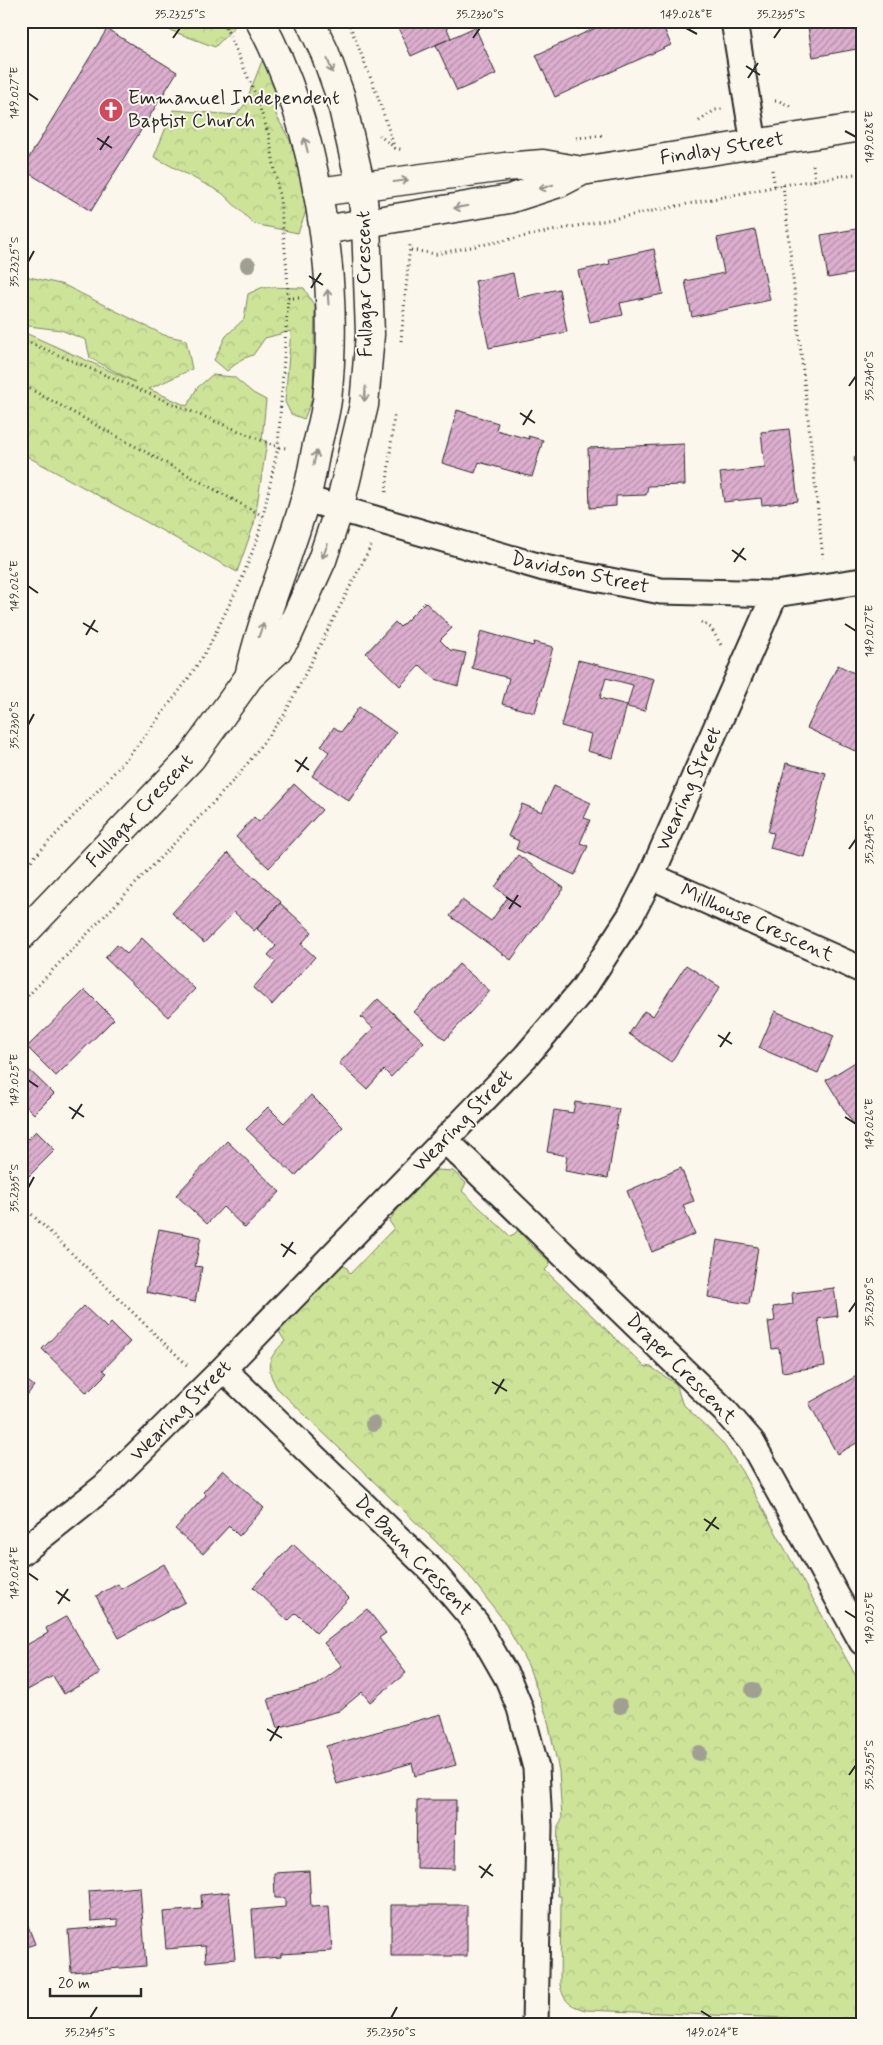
<svg xmlns="http://www.w3.org/2000/svg" width="883" height="2045" font-family="Mynerve,sans-serif">
  <defs>
    <pattern id="forest-crowns" width="20" height="18" patternUnits="userSpaceOnUse" patternTransform="scale(1.25)"><rect width="20" height="18" fill="#cce398"/><path d="M2 6a3 3 0 1 1 6 0M12 15a3 3 0 1 1 6 0" fill="none" stroke="#afc383"/></pattern>
    <pattern id="building-hatch" width="6" height="6" patternUnits="userSpaceOnUse" patternTransform="scale(1.25)"><rect width="6" height="6" fill="#ddaecf"/><path d="M-1 1l2-2M0 6l6-6M5 7l2-2" fill="none" stroke="#b38ea8"/></pattern>
  </defs>
  <rect width="100%" height="100%" fill="#fbf7ec"/>
  <filter id="ink" filterUnits="userSpaceOnUse"><feTurbulence type="fractalNoise" baseFrequency=".02" numOctaves="2"/><feDisplacementMap in="SourceGraphic" scale="10" xChannelSelector="R" yChannelSelector="G"/><feConvolveMatrix kernelMatrix="1 2 1 2 8 2 1 2 1" color-interpolation-filters="sRGB"/></filter>
  <g filter="url(#ink)">
    <path fill="url(#forest-crowns)" stroke="#7c8762" d="M154,21H240L215,47L164,28Z
      M262,61L278,74L282,97L276,115L293,146L308,206L298,233L254,224L222,193L154,157L173,110L236,115L245,104Z
      M21,275L64,285L164,335L186,340L192,369L149,389L187,406L197,388L212,375L234,377L253,393L266,400L262,439L267,442L254,524L237,572L21,453V331L135,382L90,358L86,340L61,330L21,325Z
      M263,287L304,288L315,307L313,397L304,419L291,414L285,402L291,331L265,338L253,355L242,359L227,371L214,360L226,336L244,319L248,294Z
      M437,1170L453,1171L466,1183L462,1191L511,1237L518,1230L532,1246L549,1261L550,1265L545,1270L644,1366L651,1367L676,1384L682,1403L722,1442L741,1470L857,1678L862,1682V2021L585,2010C568,2005 564,2001 560,1985L561,1896H558L556,1868L558,1826L562,1819L559,1771L547,1717L528,1665L504,1621L463,1568L277,1388C264,1365 268,1359 285,1341L277,1329L337,1260L347,1268L350,1274L394,1228L389,1221L419,1180Z"/>
    <path fill="url(#building-hatch)" stroke="#2b2b2b" d="M395,21H444L451,38L411,56Z
      M611,21H661L671,45L555,97L536,55Z
      M807,21H862V48L813,57Z
      M475,27L496,74L457,91L436,45Z
      M107,29L177,72L91,211L22,169Z
      M862,228V272L828,278L821,235Z
      M755,230L770,300L692,317L685,281L724,273L717,238Z
      M654,249L663,294L620,303L623,315L590,322L578,271L610,264L609,259Z
      M513,273L518,298L559,289L567,332L489,348L475,281Z
      M457,410L498,423L496,430L529,439L528,436L543,440L532,477L479,462L475,473L442,463Z
      M789,429L798,501L762,505L761,498L724,502L720,473L765,468L761,432Z
      M684,444L685,485L648,486L646,495L616,496V506L590,508L588,448Z
      M862,456V502L861,503L854,457Z
      M425,602L452,628L440,640L450,650L466,653L458,686L435,679L420,665L400,686L366,653L395,622L400,627Z
      M481,631L533,646L534,642L553,647L535,713L502,704L509,678L472,668Z
      M578,660L654,679L645,711L627,707L633,685L606,678L600,698L627,705L613,758L587,751L591,734L561,726Z
      M838,665L862,677V742L857,752L807,728Z
      M359,707L396,733L349,801L312,776L329,752L321,746L334,727L341,732Z
      M786,763L826,773L804,857L770,848L774,833L768,832Z
      M294,784L322,810L269,868L236,837L254,817L259,822Z
      M554,786L591,803L584,818L590,820L580,843L588,846L575,875L516,849L519,841L508,836L522,804L542,812Z
      M228,853L281,902L254,931L234,912L204,943L172,913Z
      M518,855L564,888L511,960L450,916L462,900L491,921L508,897L495,887Z
      M280,903L312,932L301,944L315,957L272,1005L253,988L276,962L268,955L276,946L257,929Z
      M142,938L195,989L168,1017L105,958L117,945L127,954Z
      M459,964L490,991L445,1040L414,1012Z
      M686,965L720,987L671,1062L629,1034L644,1011L653,1016Z
      M85,990L114,1019L56,1076L27,1047Z
      M378,999L424,1042L391,1077L384,1070L367,1089L339,1063L373,1028L361,1017Z
      M775,1011L834,1036L818,1073L759,1048Z
      M862,1058V1137H861L826,1080Z
      M24,1065L54,1094L34,1114L23,1103L21,1105V1068Z
      M311,1095L343,1127L295,1176L246,1129L268,1107L284,1123Z
      M575,1102L619,1109L608,1178L565,1171L567,1156L547,1152L554,1110L573,1113Z
      M36,1131L55,1150L29,1176L21,1169V1133L28,1139Z
      M227,1141L280,1192L245,1228L223,1207L207,1224L176,1195Z
      M681,1168L694,1201L683,1205L695,1234L652,1252L627,1191Z
      M159,1229L201,1237L195,1266L202,1267L195,1302L146,1292Z
      M717,1240L758,1247L749,1304L708,1297Z
      M834,1288L838,1316L818,1319L825,1366L782,1372L779,1348L772,1349L768,1322L775,1321L773,1307L793,1304L792,1293Z
      M84,1306L107,1328L111,1323L130,1342L103,1370L107,1373L87,1393L42,1349Z
      M862,1373V1440L837,1454L809,1403Z
      M21,1376L34,1386L21,1403Z
      M223,1470L264,1508L239,1536L229,1526L203,1554L175,1529L206,1495L203,1492Z
      M293,1544L349,1598L316,1633L296,1613L288,1621L253,1587Z
      M164,1564L185,1602L119,1638L96,1596L118,1584L121,1589Z
      M367,1609L386,1633L379,1638L406,1673L370,1702L362,1692L339,1711L277,1728L268,1699L317,1685L342,1666L324,1643Z
      M67,1616L100,1674L64,1694L53,1676L24,1692L21,1687V1648L48,1633L46,1628Z
      M441,1714L456,1765L415,1776L412,1763L337,1784L326,1746Z
      M417,1800H456L455,1869L416,1868Z
      M309,1871L311,1907L329,1906L332,1951L281,1954V1957L255,1959L252,1910L285,1907V1898H275L274,1873Z
      M140,1887L146,1966L71,1972L68,1930L118,1926V1919L91,1921L89,1891Z
      M229,1892L235,1959L206,1962L205,1946L166,1949L163,1912L202,1909L201,1895Z
      M391,1905H467V1956H391Z
      M21,1908L35,1944L21,1949Z"/>
    <g fill="none" stroke-linecap="round" stroke-linejoin="round">
      <defs>
        <path id="minor" d="M734,21L754,144
          M306,499L544,568L661,591L775,594L862,581
          M651,876L862,970
          M445,1140L724,1410L751,1441L862,1642
          M223,1369L433,1572L476,1623L508,1679L520,1708L536,1768L539,1826L535,2024
          M21,1553L105,1486L223,1369L526,1056L583,989L631,915L651,876L775,594"/>
        <path id="tertiary" d="M318,192L505,167L543,164L582,171L862,127
          M324,230L509,199L559,183L582,171
          M249,677C262,616 288,560 305,500C311,482 313,463 317,445C321,430 325,415 327,400C340,281 318,128 260,21
          M21,936L191,758L249,677L277,651L288,635L322,560L339,509L364,405L370,334L366,223L361,187L340,95L325,53L310,21"/>
      </defs>
      <use href="#minor" stroke="#2b2b2b" stroke-width="29"/>
      <use href="#tertiary" stroke="#2b2b2b" stroke-width="31"/>
      <path stroke="#2b2b2b" stroke-width="3" stroke-dasharray="1 4" stroke-linecap="butt" d="M348,21L377,94L396,152
        M775,101H779L792,107
        M699,121L715,110L722,109
        M379,135L395,148L404,150
        M576,138L605,135
        M813,165L815,181
        M772,170L775,187
        M783,185L823,558
        M411,250L436,254L783,185L862,173
        M288,298H300
        M21,339L161,399L278,447L287,448
        M401,341L410,245
        M21,384L263,516
        M386,492L394,416
        M701,622L711,628L721,645H723
        M21,871L106,782L141,741L186,682L207,650L241,581L257,540L263,516L278,447L288,298L287,270L280,200L269,135L254,91L223,21
        M21,1003L211,805L241,772L284,715L371,546
        M21,1204L188,1366"/>
      <use href="#minor" stroke="#fbf7ec" stroke-width="25"/>
      <use href="#tertiary" stroke="#fbf7ec" stroke-width="28"/>
    </g>
    <g fill="#9fa091">
      <circle cx="248" cy="265" r="8"/>
      <circle cx="373" cy="1424" r="8"/>
      <circle cx="753" cy="1690" r="8"/>
      <circle cx="620" cy="1706" r="8"/>
      <circle cx="699" cy="1753" r="8"/>
    </g>
    <defs><path id="oneway-shaft" d="M-6 0H5M1.5-3L5.5 0L1.5 3" fill="none" stroke-width="1.6" stroke-linecap="round" stroke-linejoin="round" transform="scale(1.25)"/></defs>
    <g stroke="#93918c">
      <use href="#oneway-shaft" transform="translate(330 66) rotate(70)"/>
      <use href="#oneway-shaft" transform="translate(306 145) rotate(-104)"/>
      <use href="#oneway-shaft" transform="translate(401 181) rotate(-8)"/>
      <use href="#oneway-shaft" transform="translate(546 187) rotate(162)"/>
      <use href="#oneway-shaft" transform="translate(461 207) rotate(170)"/>
      <use href="#oneway-shaft" transform="translate(328 297) rotate(-94)"/>
      <use href="#oneway-shaft" transform="translate(365 394) rotate(95)"/>
      <use href="#oneway-shaft" transform="translate(315 458) rotate(-78)"/>
      <use href="#oneway-shaft" transform="translate(325 551) rotate(111)"/>
      <use href="#oneway-shaft" transform="translate(261 630) rotate(-71)"/>
    </g>
  </g>
  <path fill="none" stroke="#2b2b2b" stroke-width="2" d="M686,28L697,34M173,38L180,28M473,38L480,28M774,38L781,28M746,66L760,75M748,78L758,63M28,93L38,100M845,131L856,137M97,138L112,148M100,150L109,136M28,262L34,251M309,276L323,285M311,288L321,273M849,386L856,376M520,413L535,423M523,425L532,410M732,550L746,560M734,562L744,548M28,586L38,593M83,623L98,632M845,624L856,631M86,635L95,620M28,725L34,714M295,760L309,770M297,772L307,757M849,849L856,839M506,897L521,907M509,909L518,895M718,1035L732,1044M720,1047L730,1032M28,1080L38,1087M69,1107L84,1117M845,1117L856,1124M72,1119L82,1104M28,1188L34,1177M281,1244L296,1254M283,1257L293,1242M849,1312L856,1302M492,1382L507,1391M495,1394L504,1379M704,1519L719,1529M706,1531L716,1517M28,1573L38,1580M56,1591L70,1601M58,1604L68,1589M845,1611L856,1618M267,1729L282,1738M270,1741L279,1726M849,1775L856,1765M479,1866L493,1876M481,1878L491,1864M701,2011L712,2018M90,2018L97,2007M391,2018L397,2007"/>
  <defs>
    <symbol id="church-disc" viewBox="-11 -11 22 22"><circle r="9.5" fill="#d1495b" stroke="#fbf7ec"/><path d="M-1.2-6h2.4v3.5h3.3v2.4h-3.3V6h-2.4V-.1h-3.3v-2.4h3.3Z" fill="#fff"/></symbol>
  </defs>
  <g fill-rule="evenodd">
    <use href="#church-disc" x="97" y="96" width="28" height="28"/>
  </g>
  <g text-anchor="middle" dominant-baseline="central" stroke-width="4" stroke-linejoin="round" paint-order="stroke">
    <g font-size="20" fill="#2b2b2b" stroke="#fbf7ec" text-anchor="start">
      <text x="128" y="98">Emmanuel Independent<tspan x="128" dy="23">Baptist Church</tspan></text>
    </g>
    <g font-size="20" fill="#2b2b2b" stroke="#fbf7ec">
      <text transform="translate(722 149) rotate(-9)">Findlay Street</text>
      <text transform="translate(365 284) rotate(-91)">Fullagar Crescent</text>
      <text transform="translate(580 573) rotate(12)">Davidson Street</text>
      <text transform="translate(689 789) rotate(-66)">Wearing Street</text>
      <text transform="translate(140 811) rotate(-47)">Fullagar Crescent</text>
      <text transform="translate(757 923) rotate(24)">Millhouse Crescent</text>
      <text transform="translate(463 1121) rotate(-46)">Wearing Street</text>
      <text transform="translate(681 1369) rotate(45)">Draper Crescent</text>
      <text transform="translate(181 1411) rotate(-45)">Wearing Street</text>
      <text transform="translate(413 1556) rotate(46)">De Baun Crescent</text>
    </g>
  </g>
  <rect width="883" height="2045" fill="none" stroke="#fbf7ec" stroke-width="55"/>
  <path d="M50 1988v8h91v-8" fill="none" stroke="#2b2b2b" stroke-width="2.5"/>
  <text x="58" y="1988" font-size="15" fill="#2b2b2b" stroke="#fbf7ec" stroke-width="4" paint-order="stroke">20 m</text>
  <rect x="28" y="28" width="828" height="1990" fill="none" stroke="#2b2b2b" stroke-width="2"/>
  <g font-size="12" text-anchor="middle" fill="#2b2b2b">
    <text x="180" y="18">35.2325°S</text>
    <text x="480" y="18">35.2330°S</text>
    <text x="686" y="18">149.028°E</text>
    <text x="781" y="18">35.2335°S</text>
    <text transform="translate(14 93) rotate(-90)" y="4">149.027°E</text>
    <text transform="translate(869 137) rotate(-90)" y="4">149.028°E</text>
    <text transform="translate(14 262) rotate(-90)" y="4">35.2325°S</text>
    <text transform="translate(869 376) rotate(-90)" y="4">35.2340°S</text>
    <text transform="translate(14 586) rotate(-90)" y="4">149.026°E</text>
    <text transform="translate(869 631) rotate(-90)" y="4">149.027°E</text>
    <text transform="translate(14 725) rotate(-90)" y="4">35.2330°S</text>
    <text transform="translate(869 839) rotate(-90)" y="4">35.2345°S</text>
    <text transform="translate(14 1080) rotate(-90)" y="4">149.025°E</text>
    <text transform="translate(869 1124) rotate(-90)" y="4">149.026°E</text>
    <text transform="translate(14 1188) rotate(-90)" y="4">35.2335°S</text>
    <text transform="translate(869 1302) rotate(-90)" y="4">35.2350°S</text>
    <text transform="translate(14 1573) rotate(-90)" y="4">149.024°E</text>
    <text transform="translate(869 1618) rotate(-90)" y="4">149.025°E</text>
    <text transform="translate(869 1765) rotate(-90)" y="4">35.2355°S</text>
    <text x="90" y="2036">35.2345°S</text>
    <text x="391" y="2036">35.2350°S</text>
    <text x="712" y="2036">149.024°E</text>
  </g>
</svg>
